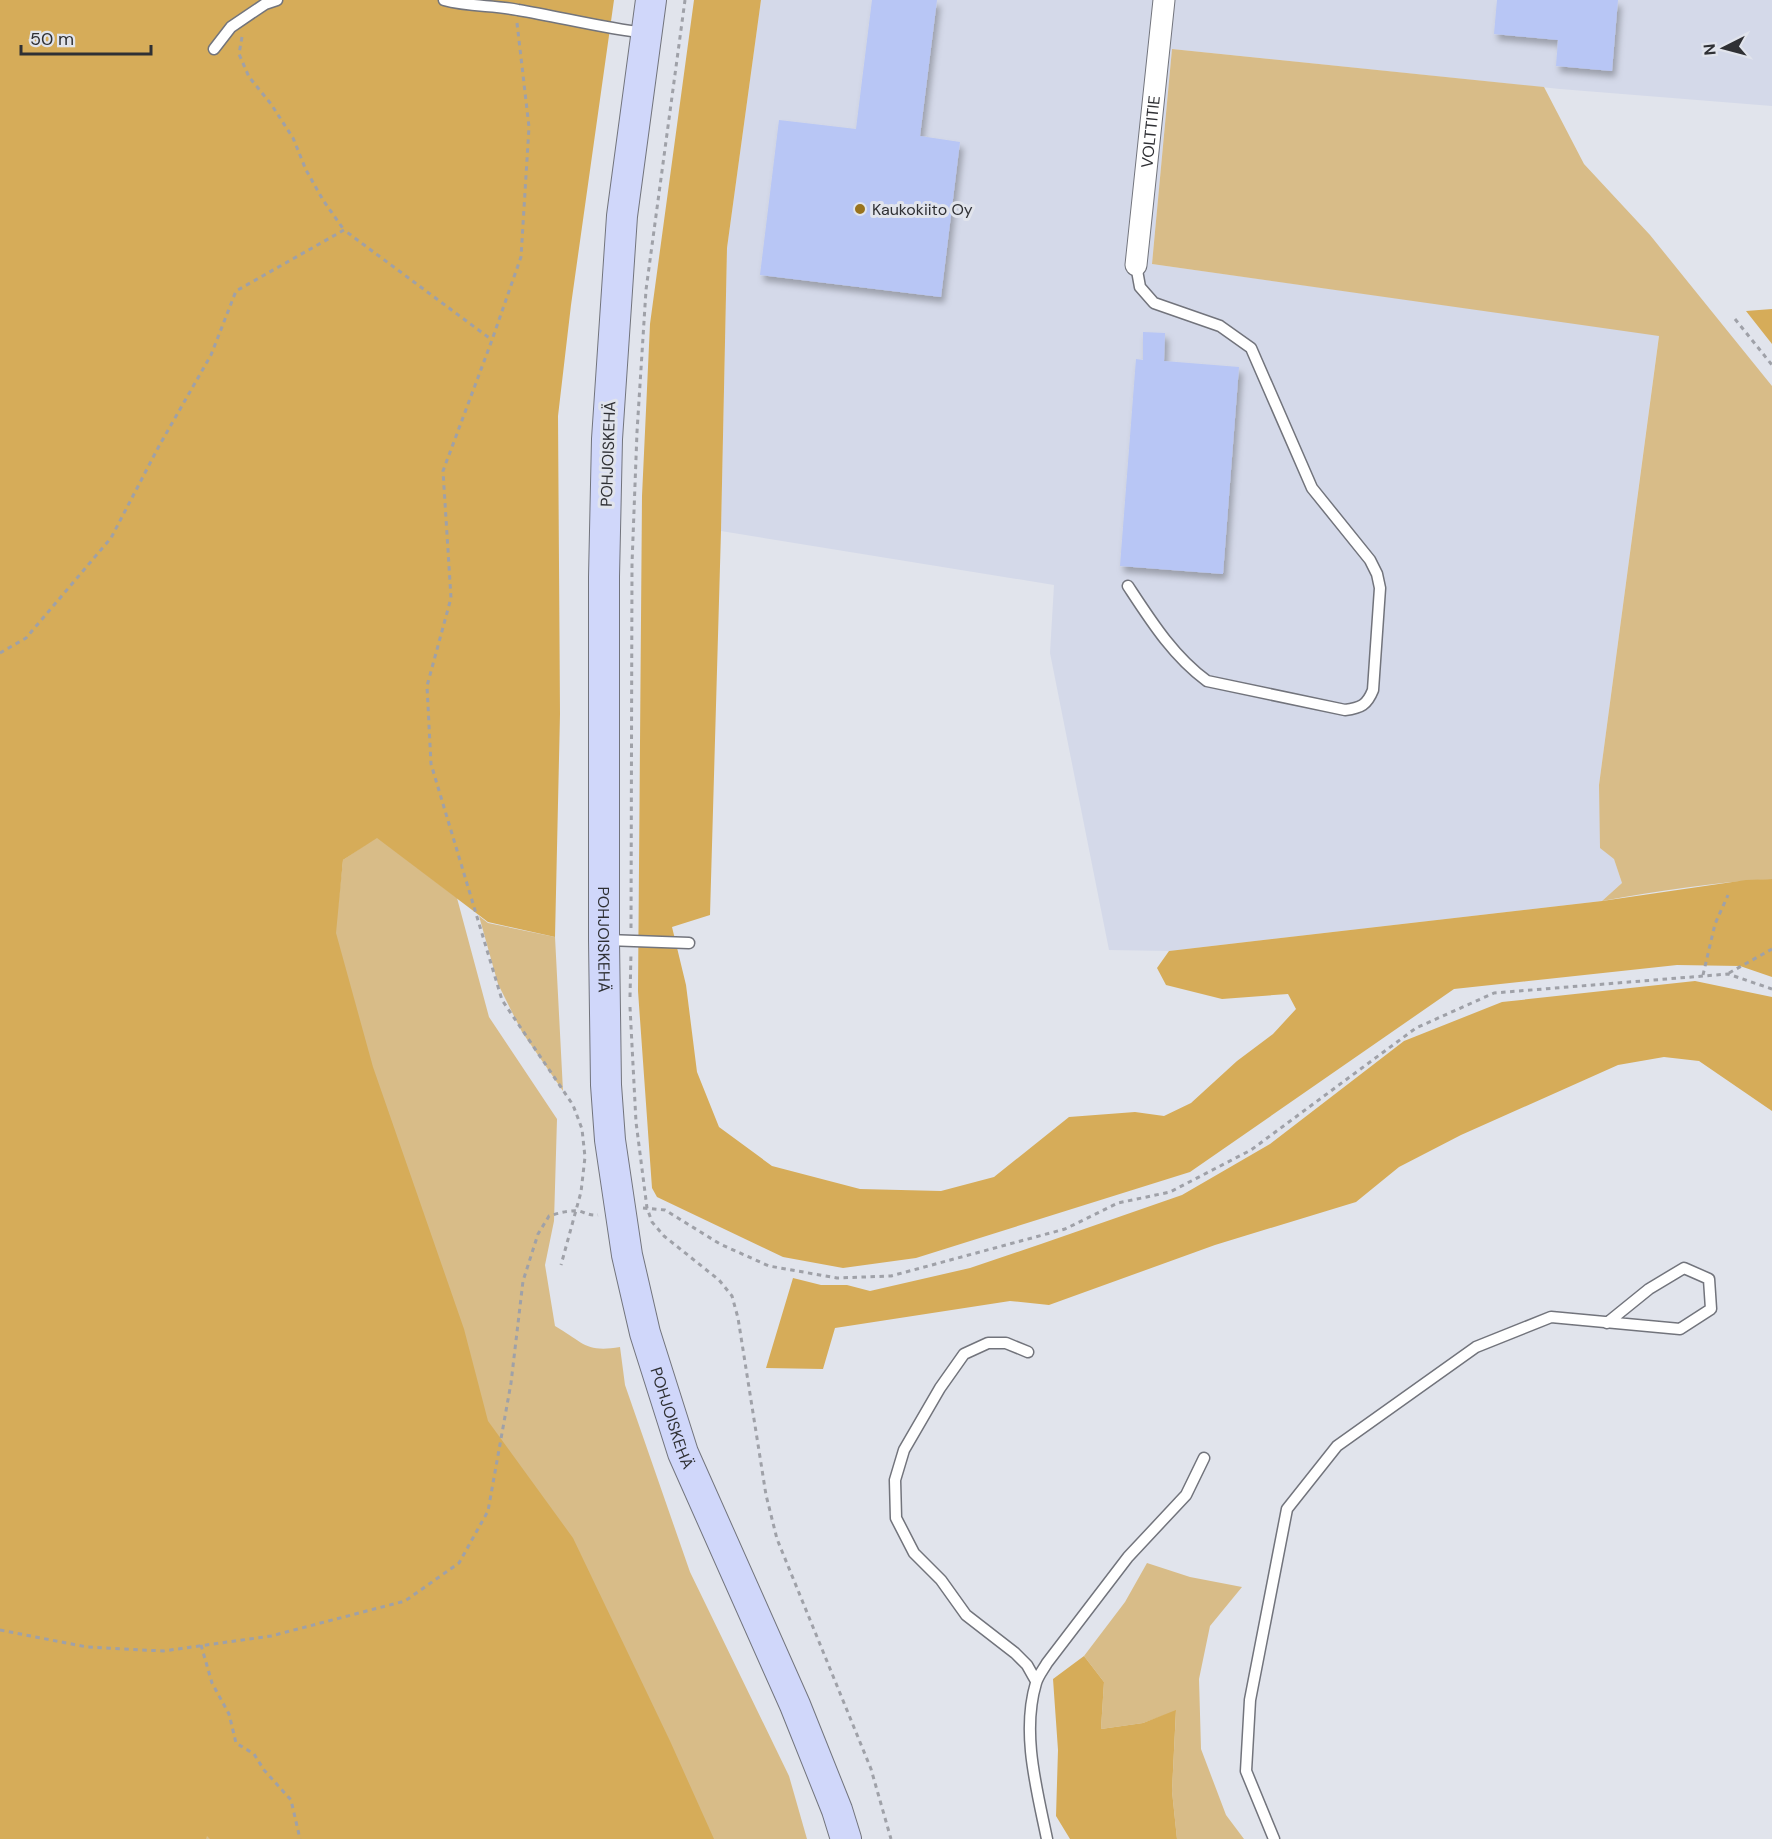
<svg xmlns="http://www.w3.org/2000/svg" width="1772" height="1839" font-family="'DM Sans',sans-serif">
  <defs>
    <filter id="shadow"><feDropShadow dx="3.5" dy="6" stdDeviation="3" flood-color="#0004"/></filter>
  </defs>
  <rect width="100%" height="100%" fill="#e1e4ec"/>
  <path fill="#d4d9e9" d="M761,0H1772V106L1560,89L1172,49L1152,264L1659,335L1599,785L1614,858L1622,883L1602,901L1169,951L1109,950L1050,653L1054,585L721,531L727,248Z"/>
  <path fill="#d8bc88" d="M1172,49L1544,87L1584,164L1650,235L1772,386V879C1715,882 1658,891 1602,901L1622,883L1614,859L1600,848L1599,785L1659,336L1152,264Z
    M0,492L335,932L343,860L377,837L457,898L489,1017L557,1119L554,1221L545,1265L555,1326C583,1342 585,1353 620,1347L625,1385L690,1572L789,1776L807,1839H0Z
    M479,916L488,923L555,937L563,1091L522,1032L498,984Z
    M1147,1563L1190,1577L1242,1587L1210,1626L1199,1679L1201,1749L1226,1815L1244,1839H1177L1172,1791L1176,1711L1143,1723L1101,1729L1104,1682L1084,1656L1125,1602Z"/>
  <path fill="#d6ac59" d="M0,0H614L571,305L558,416L560,714L555,937L488,922L377,838L343,860L336,933L373,1067L464,1329L488,1421L573,1538L670,1741L714,1839H210L207,1836L206,1839H0Z
    M694,0H761L727,248L721,531L710,915L672,927L686,985L697,1072L719,1127L772,1166L860,1189L941,1191L994,1177L1069,1117L1135,1112L1164,1116L1191,1103L1237,1061L1273,1034L1296,1009L1288,994L1222,999L1166,985L1157,968L1169,951L1602,901L1746,880L1772,879V977L1740,966L1677,965L1454,989L1190,1172L916,1258L843,1268L783,1257L657,1197L652,1188L638,991L642,496L650,324Z
    M1772,309V344L1746,311Z
    M1695,981L1772,997V1111L1699,1061L1664,1057L1618,1065L1461,1135L1399,1167L1356,1202L1215,1245L1049,1305L1010,1301L835,1328L823,1369L766,1368L793,1278L821,1285H847L870,1291L970,1268L1041,1244L1182,1195L1270,1144L1404,1041L1502,1002Z
    M1084,1656L1104,1682L1101,1729L1143,1723L1176,1710L1172,1791L1177,1839H1070L1056,1816L1058,1750L1053,1679Z"/>
  <path fill="#b8c6f5" filter="url(#shadow)" d="M872,0H937L920,136L960,142L941,297L760,275L779,120L856,129Z
    M1497,0H1618L1612,71L1556,66L1558,40L1494,34Z
    M1143,332L1165,333L1164,361L1239,367L1223,574L1120,566L1136,359L1143,360Z"/>
  <g fill="none" stroke-linecap="round" stroke-linejoin="round">
    <defs>
      <path id="service" d="M444,0C469,7 493,5 518,10C560,17 602,28 645,33
        M214,49L231,27L265,4L277,0
        M1128,586C1151,621 1173,656 1207,681L1345,710C1361,708 1367,705 1373,690L1380,588L1377,574L1370,560L1312,488L1251,348L1220,326L1154,303L1140,287L1136,265
        M607,940L689,943
        M1028,1352L1006,1343H988L964,1354L940,1388L904,1450L895,1480L896,1518L914,1553L941,1580L966,1615L1015,1653L1027,1665L1036,1681
        M1047,1839C1037,1790 1021,1733 1036,1683C1038,1676 1043,1670 1047,1663L1128,1557L1186,1495L1204,1458
        M1274,1839L1246,1771L1250,1700L1287,1509L1337,1446L1476,1347L1551,1317L1680,1329L1711,1309L1709,1279L1684,1268L1649,1289L1607,1323"/>
      <g id="minor">
        <path id="s1" d="M1136,265L1164,0"/>
      </g>
      <g id="secondary">
        <path id="s2" d="M651,0L622,216L607,439L604,577V940L606,1085L610,1140L627,1255L645,1333L683,1453L795,1705L837,1810L846,1839"/>
      </g>
    </defs>
    <use href="#service" stroke="#72747c" stroke-width="13"/>
    <use href="#minor" stroke="#72747c" stroke-width="23"/>
    <use href="#secondary" stroke="#72747c" stroke-width="32"/>
    <path stroke="#9fa1a8" stroke-width="3" stroke-dasharray="4.5 4.5" stroke-linecap="butt" d="M517,23L529,127L521,257L492,340L443,471L451,598L427,686L431,764L502,1000L573,1105L582,1129L585,1157L581,1192L561,1265
      M242,37L239,54L249,77L271,104L293,138L306,170L323,200L344,230
      M1735,319L1772,365
      M0,653L26,638L111,538L159,446L211,355L236,291L344,230L492,340
      M631,928L632,564L637,432L646,290L685,0
      M1729,973L1772,949
      M1703,975L1715,924L1728,895
      M630,997L631,953
      M630,1007L636,1122L647,1208L652,1222L664,1236L719,1280L732,1296L738,1318L766,1495L777,1539L871,1769L891,1839
      M643,1208L665,1210L720,1244L769,1266L837,1278L891,1276L1065,1229L1118,1203L1170,1192L1251,1150L1416,1028L1494,993L1728,974L1772,989
      M0,1630L87,1647L163,1651L271,1636L405,1601L459,1563L488,1511L511,1383L523,1281L538,1234L549,1216C559,1213 569,1210 579,1211C586,1213 591,1216 598,1215
      M201,1645L212,1683L229,1714L236,1743L254,1754L264,1770L291,1800L300,1839"/>
    <use href="#service" stroke="#fff" stroke-width="10"/>
    <use href="#minor" stroke="#fff" stroke-width="21"/>
    <use href="#secondary" stroke="#d0d7fa" stroke-width="30"/>
  </g>
  <circle fill="#99731e" stroke="#e1e4ec" stroke-width="2" cx="860" cy="209" r="6"/>
  <g text-anchor="middle" dominant-baseline="central" stroke-width="6" stroke-linejoin="round" paint-order="stroke">
    <g font-size="16" fill="#2f3034" stroke="#e1e4ec">
      <text stroke="none"><textPath href="#s1" startOffset="134">VOLTTITIE</textPath></text>
      <text transform="translate(608 454) rotate(-88)">POHJOISKEHÄ</text>
      <text stroke="none"><textPath href="#s2" startOffset="942">POHJOISKEHÄ</textPath></text>
      <text stroke="none"><textPath href="#s2" startOffset="1428">POHJOISKEHÄ</textPath></text>
    </g>
    <g font-size="16" fill="#2f3034" stroke="#e1e4ec" text-anchor="start">
      <text x="872" y="209">Kaukokiito Oy</text>
    </g>
  </g>
  <g transform="translate(1724 48) rotate(264)" stroke="#e1e4ec" stroke-width="4.5" paint-order="stroke">
  <path d="M0-4.5L10 22L0 15L-10 22Z" fill="#2f3034"/>
  <text y="-9" font-size="16" font-weight="bold" text-anchor="middle" fill="#2f3034">N</text>
  </g>
  <path d="M21 45v9h130v-9" fill="none" stroke="#2f3034" stroke-width="3"/>
  <text x="30" y="45" font-size="18" fill="#2f3034" stroke="#e1e4ec" stroke-width="4.5" paint-order="stroke">50 m</text>
</svg>
